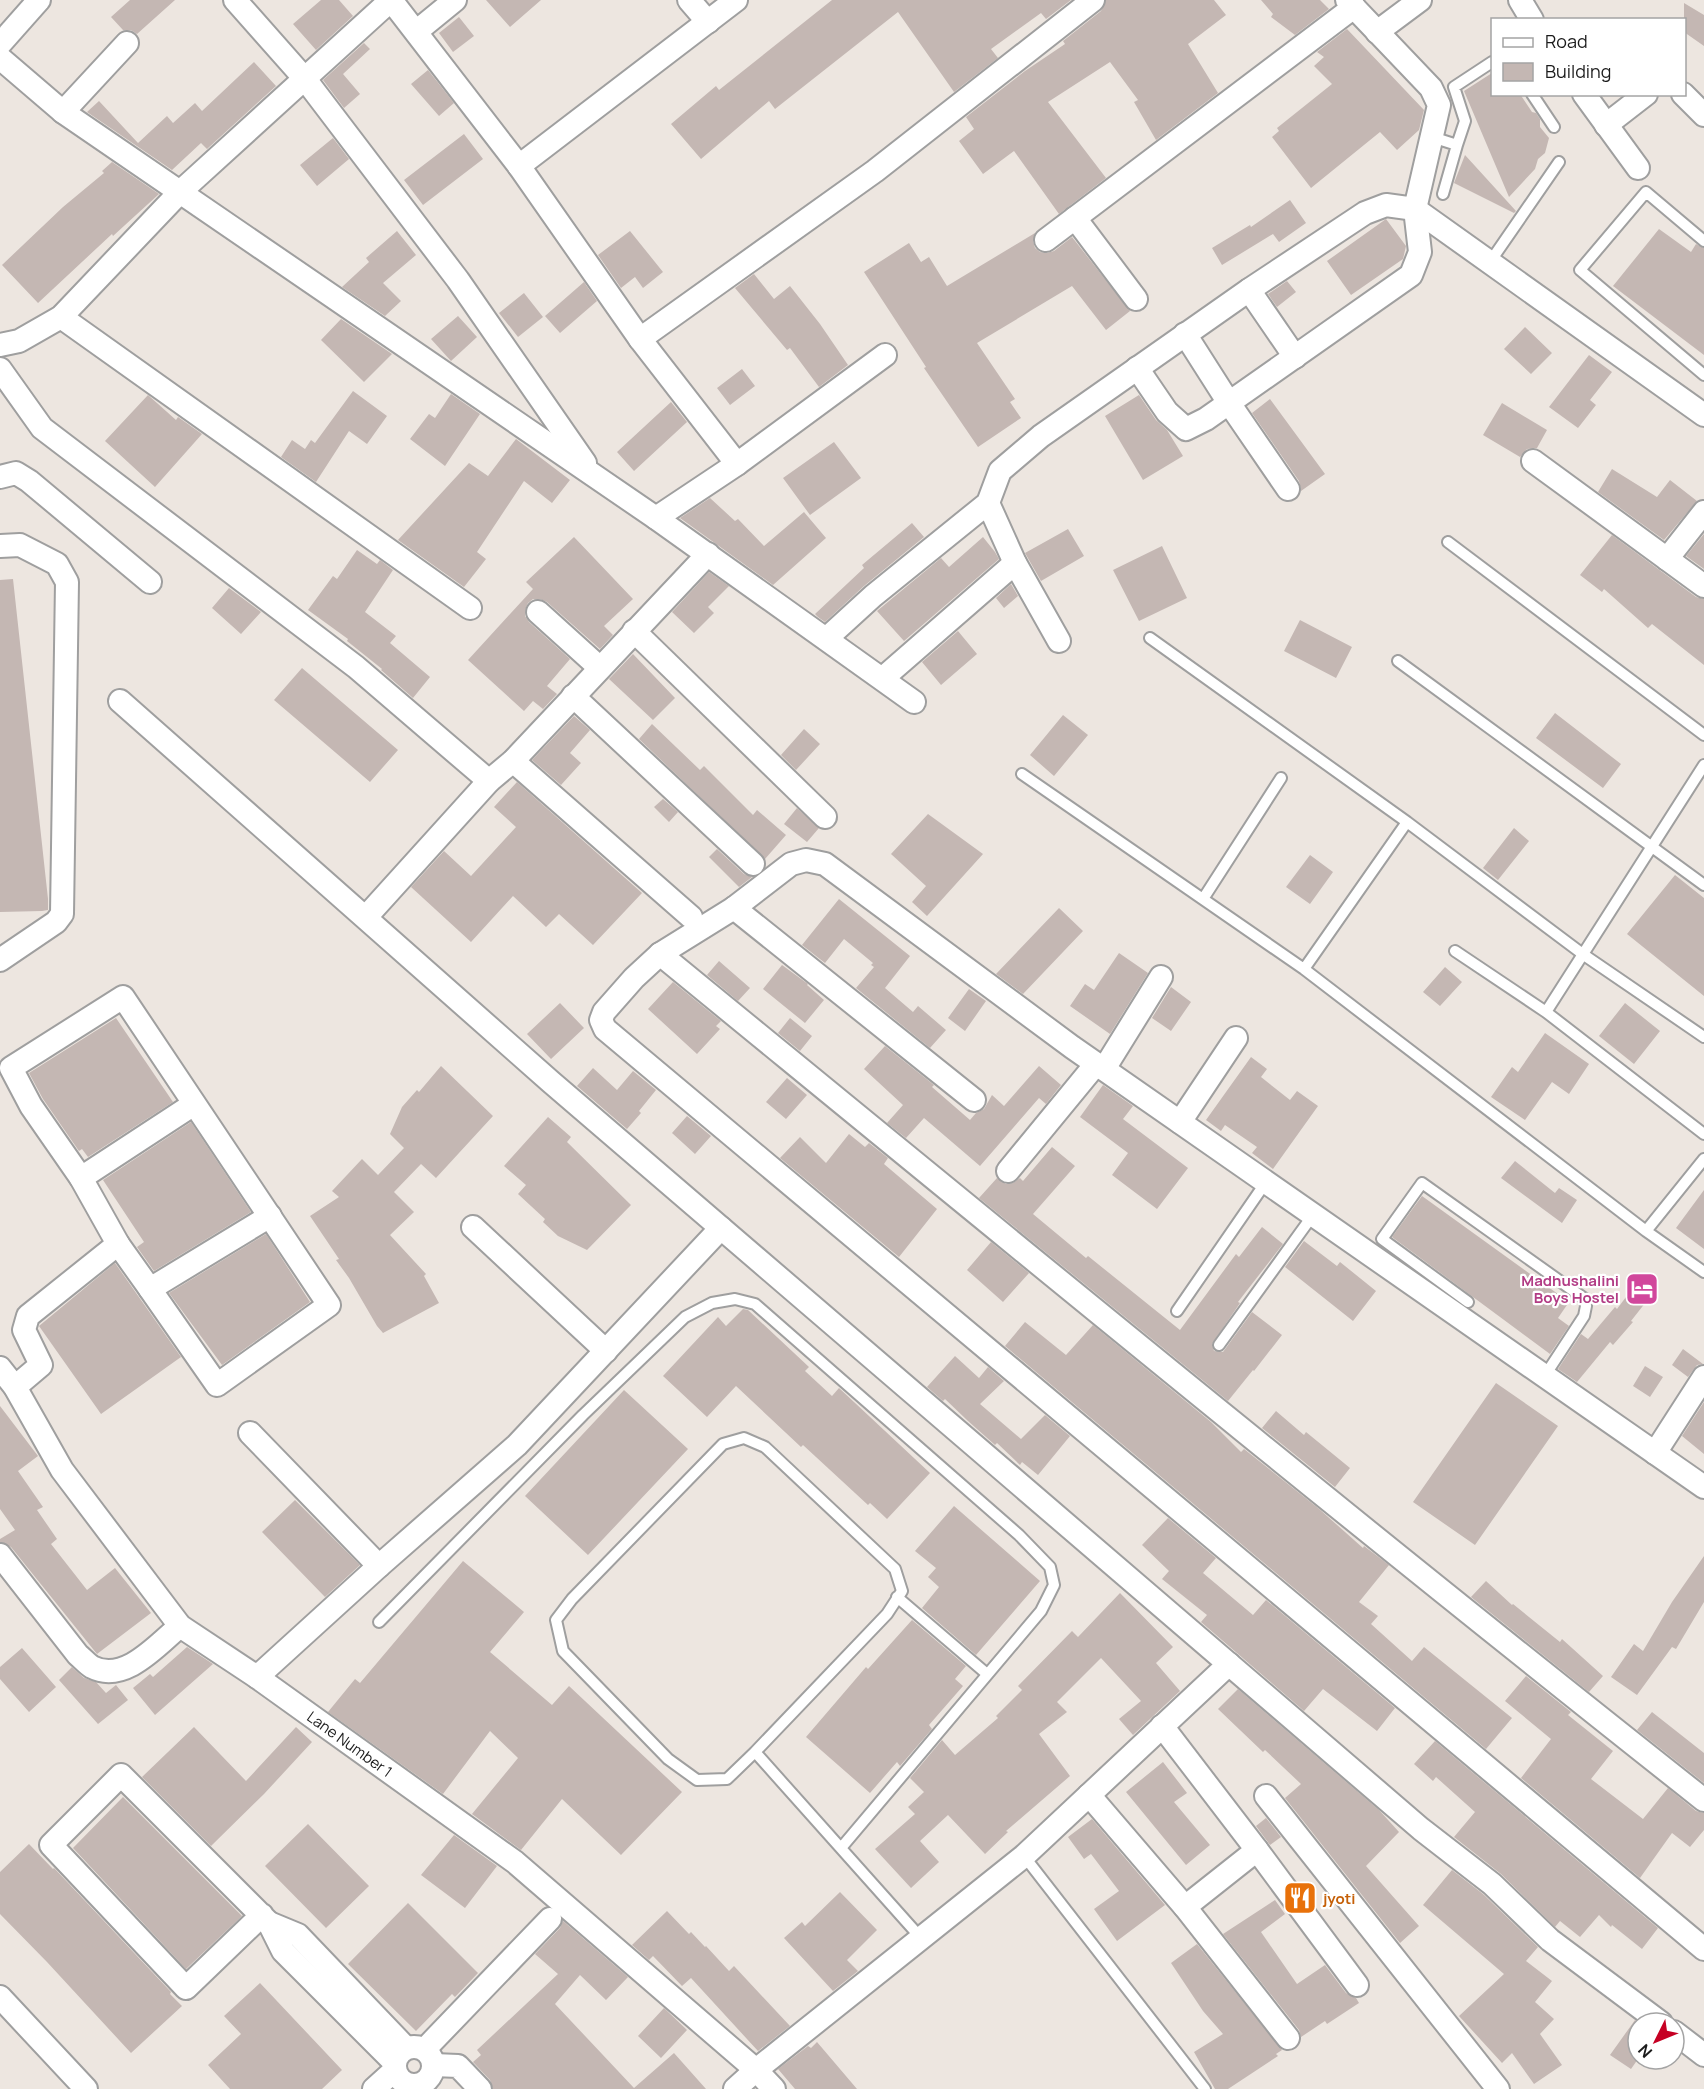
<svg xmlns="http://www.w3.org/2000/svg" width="1704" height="2089" font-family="Manrope,sans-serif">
  <rect width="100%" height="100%" fill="#ede6e0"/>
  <path fill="#c4b7b3" d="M130,0H175L137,34L131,30H123L111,17Z
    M321,0H339L353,16L316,50L293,24Z
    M486,0H541L510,27Z
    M832,0H1071L1046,19L1041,13L991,49L998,58L954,92L898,12L775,109L769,101L701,159L671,124L716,86L719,90Z
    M1106,0H1214L1226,15L1188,44L1218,93L1156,140L1134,102L1138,100L1110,62L1048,102L1106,178L1059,214L1014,151L983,174L959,141L974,129L966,117L1025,71L1065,44L1063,41L1101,11Z
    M1261,0H1320L1329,9L1295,35L1271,17L1273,14Z
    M1684,3L1704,15V46L1684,32Z
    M459,17L474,36L453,52L439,33Z
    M1347,29L1424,110L1419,130L1397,150L1380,132L1311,188L1272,137L1279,131L1277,128L1332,84L1314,66L1324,57L1317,52Z
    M364,43L370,49L343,74L360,94L344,108L323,80Z
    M254,62L276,86L207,149L201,143L172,170L87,112L99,101L138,143L167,116L173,123L195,103L202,111Z
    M428,70L454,103L439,116L411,84Z
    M1492,73V94H1520L1532,112L1536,113L1540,119V127L1549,138L1545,153L1538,159L1535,169L1509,197L1464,91Z
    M464,134L483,159L423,205L404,180Z
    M333,138L349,159L317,186L300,165Z
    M1465,155L1516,211L1514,213L1454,183Z
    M112,162L159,194L113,236L112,234L38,303L2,265L63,207L104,173L102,171Z
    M1290,200L1306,223L1279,242L1273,234L1222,265L1212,248L1250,225L1251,227Z
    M1386,219L1406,246L1403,259L1351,295L1327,261Z
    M1659,229L1691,252L1696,244L1704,248V355L1613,286Z
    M397,231L416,255L383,283L401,301L385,316L342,287L369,262L366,258Z
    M630,231L663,272L643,288L635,277L621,288L598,255Z
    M1035,233L1033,241L1035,248L1040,252L1047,253L1054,251L1072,237L1130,311L1106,330L1072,286L977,343L1015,399L1010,402L1021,418L978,447L924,368L926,367L864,272L909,243L921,262L929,257L947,286Z
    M754,274L774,299L790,286L820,324L848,365L819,387L790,348L787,350L735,288Z
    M1287,281L1296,292L1277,307L1268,294Z
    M584,282L597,301L560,333L545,316Z
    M524,293L543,317L518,337L499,313Z
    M458,316L477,337L451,361L431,339Z
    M341,319L392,354L364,382L321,340Z
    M1525,327L1552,353L1531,374L1504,349Z
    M1589,355L1612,372L1590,400L1596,405L1578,428L1549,407Z
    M742,369L755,386L730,405L717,388Z
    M353,391L387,416L367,444L349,431L316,482L281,457L292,440L305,449L311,440L315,443Z
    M451,394L480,414L445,466L410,439L429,414L435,418Z
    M148,395L176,420L178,417L202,434L155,487L105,441Z
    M1139,395L1156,420L1167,430L1183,456L1143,480L1105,416Z
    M1270,399L1325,474L1301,491L1299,481L1252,413Z
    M671,402L687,422L634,471L617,452Z
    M1502,403L1547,430L1537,448L1527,449L1520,457L1483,435Z
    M516,439L570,480L552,503L524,481L477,552L486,559L464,587L398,540L469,463L488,476Z
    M834,442L861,478L810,515L783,478Z
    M1612,469L1657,497L1670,480L1697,501L1664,540L1598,492Z
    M710,498L735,521L738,519L764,546L804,512L826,538L773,585L680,518Z
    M912,523L924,537L864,586L825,622L818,617L815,614L864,568L862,565Z
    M1068,529L1084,556L1041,581L1025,553Z
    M1704,534V569L1686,556Z
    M1612,535L1696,597L1704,599V665L1652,624L1648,628L1604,589L1602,592L1580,575Z
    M574,537L633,599L604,626L613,635L600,649L547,602L540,599H533L528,603L525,610V616L529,622L570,659L547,686L557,694L543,709L533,701L524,711L468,660L533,589L526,582Z
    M983,537L995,552L999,559L904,641L877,611L941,558L949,567Z
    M1162,546L1187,598L1139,621L1113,570Z
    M357,550L377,564L380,560L393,570L365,612L396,636L390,643L430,677L413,698L381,670L382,669L347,641L348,639L308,610L333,576L337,579Z
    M709,572L729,586L708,607L714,613L694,633L672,612Z
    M13,579L48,899V910L42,911L0,912V580Z
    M1011,584L1018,596L1004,608L996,598Z
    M229,588L261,612L241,634L212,608Z
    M1300,620L1352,647L1336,678L1284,651Z
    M958,631L977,654L941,685L922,662Z
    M633,654L675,698L653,720L609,679Z
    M302,668L398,750L370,782L274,700Z
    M1555,713L1621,764L1603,788L1536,738Z
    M1063,715L1088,735L1054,776L1030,755Z
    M574,716L590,730L570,753L581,763L561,785L532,760Z
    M652,724L700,770L704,766L753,815L757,810L786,835L765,859L639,739Z
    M804,729L820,744L796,770L781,755Z
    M517,782L642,893L593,945L559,914L546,927L513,896L471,942L411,887L444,851L471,876L516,827L494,807Z
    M663,799L678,812L669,822L654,807Z
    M797,808L819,828L807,842L784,824Z
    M928,814L983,854L927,916L912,902L926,886L891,854Z
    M1514,828L1529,841L1498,880L1483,868Z
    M717,849L744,874L752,877L739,887L709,857Z
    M1310,855L1333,872L1310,904L1286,887Z
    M1675,875L1704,898V996L1627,934Z
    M839,899L910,956L885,988L913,1012L918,1006L946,1030L930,1048L856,988L874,967L871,965L873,963L844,939L825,963L802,945Z
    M1059,908L1083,931L1023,994L996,974Z
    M1119,953L1148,973L1110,1034L1070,1006L1085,984L1094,990Z
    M719,961L750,988L738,1001L707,975Z
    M782,965L808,984L807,985L824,1000L805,1023L763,989Z
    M1445,967L1462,982L1440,1006L1423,992Z
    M673,982L721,1021L716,1026L720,1029L697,1054L648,1009Z
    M1171,987L1191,1002L1171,1031L1152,1018Z
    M969,989L986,1001L965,1031L948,1018Z
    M560,1003L584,1028L551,1059L527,1034Z
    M1625,1003L1660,1031L1634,1064L1599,1036Z
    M116,1018L173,1102L88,1157L82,1149L79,1151L43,1099L29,1073Z
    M790,1018L812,1036L800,1051L778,1033Z
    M1545,1033L1589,1064L1569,1094L1552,1082L1525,1120L1491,1097L1512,1067L1518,1072Z
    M885,1046L934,1085L932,1087L970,1120L976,1113L984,1109L992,1095L1004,1106L1039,1066L1061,1085L1046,1104L1039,1098L980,1166L924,1118L906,1138L887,1123L903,1105L864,1069Z
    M1251,1057L1267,1069L1261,1077L1290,1100L1297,1091L1318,1106L1273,1169L1252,1153L1257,1147L1225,1125L1221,1131L1206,1120Z
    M441,1066L493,1116L436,1178L421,1164L394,1192L414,1212L390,1235L426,1274L424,1276L439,1303L383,1333L377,1326L349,1278L336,1260L339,1259L310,1216L339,1197L332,1191L362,1159L378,1175L404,1148L390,1134L402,1107L417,1090L419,1092Z
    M593,1068L617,1090L633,1071L656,1090L639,1111L641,1113L627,1129L577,1086Z
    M787,1078L807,1095L786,1119L766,1102Z
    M1103,1085L1133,1106L1123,1119L1188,1168L1157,1209L1112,1175L1128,1153L1080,1117Z
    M687,1116L711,1136L695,1154L672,1133Z
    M548,1117L571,1137L567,1142L631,1205L587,1250L558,1236L543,1222L545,1219L518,1194L526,1185L504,1166Z
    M191,1122L251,1212L154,1271L137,1247L144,1242L103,1180Z
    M849,1134L865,1147L869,1143L888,1158L884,1164L937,1209L899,1257L780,1158L800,1137L826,1163Z
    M1052,1147L1075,1166L1033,1214L1086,1258L1088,1256L1180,1330L1236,1254L1239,1257L1262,1227L1283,1244L1238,1302L1240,1303L1212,1344L1214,1351L1223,1352L1252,1312L1282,1335L1254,1371L1253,1370L1228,1401L979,1198L997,1178L1006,1184L1013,1183L1020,1178L1023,1181Z
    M1515,1161L1555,1193L1559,1188L1577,1200L1562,1223L1501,1178Z
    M1704,1190V1249L1676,1228Z
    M1422,1196L1569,1302L1558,1318L1569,1326L1550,1354L1392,1237Z
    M266,1234L310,1302L222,1365L169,1293Z
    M1304,1241L1337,1266L1340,1262L1376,1291L1353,1321L1285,1267Z
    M991,1242L1029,1273L1003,1302L967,1270Z
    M115,1263L181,1357L101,1414L39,1326Z
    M1638,1281L1653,1293L1631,1321L1633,1322L1613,1345L1610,1342L1577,1382L1558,1369L1581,1334L1588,1339L1615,1307L1617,1309Z
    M743,1309L748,1310L809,1367L805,1371L832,1396L839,1388L930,1473L887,1519L870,1503L868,1505L803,1445L801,1447L736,1386L707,1417L663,1376L718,1317L726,1326Z
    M1025,1322L1066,1355L1093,1325L1211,1422L1241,1452L1244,1449L1318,1508L1363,1548L1364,1546L1389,1565L1359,1602L1378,1616L1371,1624L1412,1661L1424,1647L1512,1718L1486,1749L1005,1346Z
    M1683,1349L1703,1364L1697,1365L1688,1377L1672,1365Z
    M955,1356L979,1378L988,1367L1004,1381L980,1404L1021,1439L1045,1415L1070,1436L1038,1475L1022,1462L1020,1465L997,1443L995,1445L968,1421L945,1399L943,1401L927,1387Z
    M1645,1366L1663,1377L1650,1397L1633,1386Z
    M1496,1383L1558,1426L1475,1545L1413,1502Z
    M624,1390L688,1449L588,1555L525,1496Z
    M1704,1402V1454L1682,1436Z
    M0,1406L38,1456L18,1471L43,1507L37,1510L57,1539L51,1544L87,1590L115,1568L151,1613L97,1654L11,1547L0,1542V1539L15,1530L0,1509Z
    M1276,1411L1304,1435L1306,1432L1350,1468L1335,1487L1262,1428Z
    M295,1500L360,1565L325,1597L262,1532Z
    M954,1506L1040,1581L976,1655L922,1608L939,1587L928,1577L936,1568L915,1551Z
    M1168,1518L1216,1558L1203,1573L1253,1615L1266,1600L1395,1708L1377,1731L1323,1689L1304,1711L1201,1622L1207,1615L1162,1579L1169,1571L1142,1545Z
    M1704,1556V1602L1676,1649L1672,1647L1637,1695L1611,1677L1634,1644L1643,1651L1672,1602Z
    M463,1561L524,1612L490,1652L552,1705L569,1686L682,1792L621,1855L562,1799L521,1850L472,1814L518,1758L490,1731L443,1794L328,1712L355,1679L360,1683Z
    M1486,1581L1512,1605L1513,1604L1560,1642L1562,1639L1603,1676L1589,1692L1471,1597Z
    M1120,1593L1173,1647L1156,1663L1180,1691L1133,1735L1119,1719L1141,1701L1101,1658L1057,1702L1067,1712L1039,1734L1070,1776L1006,1831L1008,1832L985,1854L948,1815L920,1841L939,1862L911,1888L875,1849L915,1814L908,1807L924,1792L910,1778L942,1740L955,1755L998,1718L996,1716L1022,1690L1018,1686L1072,1631L1078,1637Z
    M912,1620L966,1666L955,1679L963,1686L929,1725L932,1729L900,1766L897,1762L870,1793L806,1737L866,1667L868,1669Z
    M187,1647L213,1664L155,1715L133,1688L150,1674L153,1677Z
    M22,1648L56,1687L29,1712L0,1679V1667Z
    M72,1667L84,1678L96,1682L106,1693L116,1685L128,1700L98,1724L59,1680Z
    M1526,1676L1571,1712L1568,1715L1613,1751L1591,1779L1643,1819L1668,1788L1696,1811L1704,1813V1830L1690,1847L1672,1833L1640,1878L1521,1778L1551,1739L1505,1701Z
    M1238,1689L1379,1810L1399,1832L1366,1866L1419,1926L1400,1943L1285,1798L1301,1784L1265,1750L1263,1752L1218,1709Z
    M1652,1712L1704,1753V1783L1637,1730Z
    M194,1727L246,1781L296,1727L312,1742L264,1794L211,1846L142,1777Z
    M1435,1741L1658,1928L1642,1949L1612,1925L1611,1927L1599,1915L1580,1937L1560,1921L1555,1927L1501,1874L1454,1837L1475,1812L1436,1777L1433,1781L1414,1764Z
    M1163,1762L1187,1793L1174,1802L1210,1845L1186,1865L1126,1792Z
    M123,1797L242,1916L186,1969L73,1848Z
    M1266,1818L1281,1837L1270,1845L1256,1826Z
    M1092,1819L1165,1905L1117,1941L1094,1909L1119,1891L1091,1854L1084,1859L1068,1837Z
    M308,1824L369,1886L326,1928L265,1866Z
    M454,1835L497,1866L465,1908L421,1875Z
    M29,1844L53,1869L54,1868L171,1992L170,1994L182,2006L131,2053L47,1962L0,1914V1872Z
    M1452,1870L1483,1894L1538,1947L1526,1961L1552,1981L1535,2002L1554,2019L1540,2034L1562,2065L1534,2084L1512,2053L1502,2063L1459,2016L1504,1974L1423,1905Z
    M840,1892L877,1930L847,1960L858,1971L833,1991L784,1938L802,1922L805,1926Z
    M1275,1900L1285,1914L1261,1932L1297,1984L1325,1965L1346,1993L1356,1998L1359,2003L1327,2024L1325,2021L1301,2037L1299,2030L1223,1934Z
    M408,1903L478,1973L455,1997L452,1994L416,2031L348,1964Z
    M667,1911L689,1934L691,1932L705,1947L706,1946L729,1971L734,1966L790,2026L758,2051L691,1978L682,1986L653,1956L649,1960L632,1945Z
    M563,1921L628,1977L606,2000L580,1975L555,2004L634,2088L674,2053L706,2089H493L490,2080L473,2062L481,2055L477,2050L558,1974L535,1954L560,1928Z
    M1197,1944L1282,2050L1276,2054L1278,2056L1228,2089H1215L1194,2052L1223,2034L1203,2011L1171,1963Z
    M260,1983L342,2070L322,2089H230L208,2065L241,2034L224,2016Z
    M664,2008L687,2030L661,2058L638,2036Z
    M1635,2020L1638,2023V2059L1631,2069L1610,2055Z
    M817,2042L857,2089H795L778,2069L808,2046L811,2048Z"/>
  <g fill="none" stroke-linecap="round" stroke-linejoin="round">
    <defs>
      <path id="lane" d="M1532,94L1554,127
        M1432,137L1457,145L1465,121L1454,87L1492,62
        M1443,194L1457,145
        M1704,241L1646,192L1580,270L1704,375
        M1490,262L1559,162
        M1448,542L1704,735
        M1150,638L1407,822
        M1398,661L1704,885
        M1022,774L1304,969L1646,1231L1704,1272
        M1203,899L1281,778
        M1455,951L1546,1012L1704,1134
        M1304,969L1407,822L1584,955L1704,1037
        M1546,1012L1704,765
        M1646,1231L1704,1159
        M1468,1302L1382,1239L1422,1183L1585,1299L1586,1306L1584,1316L1544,1377
        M1177,1311L1266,1182
        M1219,1345L1313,1215
        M897,1597L987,1674
        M379,1622L583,1415L685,1317L712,1303L735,1299L755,1304L1019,1535L1050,1567L1054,1585L1041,1611L841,1848
        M755,1752L887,1614L902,1591L895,1569L765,1447L744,1438L723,1444L572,1599L556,1620L563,1651L668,1759L697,1780L727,1779L755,1752L921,1938
        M1024,1856L1205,2089"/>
      <g id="street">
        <path d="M235,0L305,79L458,280L585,463"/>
        <path d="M689,0L708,22"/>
        <path d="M1520,0L1532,20"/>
        <path d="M417,31L455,0"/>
        <path d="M1377,32L1420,0"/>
        <path d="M0,44L39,0"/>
        <path d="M0,58L63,112L656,518L914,702"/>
        <path d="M1584,94L1638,168"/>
        <path d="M1683,94L1704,115"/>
        <path d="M63,112L127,43"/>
        <path d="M1606,125L1646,94"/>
        <path d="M519,166L736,0"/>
        <path d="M1415,209L1704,415"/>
        <path d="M1075,218L1136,299"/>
        <path d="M1046,240L1354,7"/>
        <path d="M1249,290L1295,357"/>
        <path d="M61,317L470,608"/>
        <path d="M1185,334L1229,403L1288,489"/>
        <path d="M640,339L875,171L1093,0"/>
        <path d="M0,345L19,341L61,317L180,192L391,0L519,166L640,339L737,464L656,518"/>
        <path d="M1137,368L1167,412L1186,429L1206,419L1411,275L1420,252L1415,209"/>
        <path d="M0,369L42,428L356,667L489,781"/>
        <path d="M1533,461L1704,586"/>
        <path d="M737,464L885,355"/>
        <path d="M0,477L16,473L29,481L150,582"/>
        <path d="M988,503L1015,563L1059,641"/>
        <path d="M0,546L20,545L57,564L67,582L62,914L56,922L0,960"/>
        <path d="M1667,559L1704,512"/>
        <path d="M538,612L600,668"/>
        <path d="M634,631L825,817"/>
        <path d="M827,638L873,596L988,503L1000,471L1041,436L1249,290L1365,213L1386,205L1415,209L1439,105L1431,88L1347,0"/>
        <path d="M883,678L1015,563"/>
        <path d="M573,696L753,864"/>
        <path d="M120,701L551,1082L1421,1829L1492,1884L1550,1940L1661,2023"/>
        <path d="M513,761L691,917"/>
        <path d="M734,908L974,1100"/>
        <path d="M366,917L489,781L513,761L708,554"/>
        <path d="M660,954C1007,1238 1352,1522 1704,1800"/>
        <path d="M1104,1069L1161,977"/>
        <path d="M1180,1122L1236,1038"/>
        <path d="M1008,1171L1096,1064"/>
        <path d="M81,1178L194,1104"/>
        <path d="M473,1227L606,1351"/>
        <path d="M118,1244L150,1289L270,1216"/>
        <path id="s1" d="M0,1368L15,1387L62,1470L180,1626L257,1677L515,1862L756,2070L774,2089"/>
        <path d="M15,1387L41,1365L24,1330L28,1316L118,1244L81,1178L31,1106L11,1068L123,997L329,1305L217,1385L150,1289"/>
        <path d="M250,1433L379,1566"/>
        <path d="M1655,1453L1704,1377"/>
        <path d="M1704,1487L1072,1047L825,864L806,860L791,864L734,908L660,954L634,978L604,1012L601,1020L605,1029L1704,1949"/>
        <path d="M0,1555L78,1655C82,1658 87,1664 92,1667C125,1684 158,1644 180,1626"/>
        <path d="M257,1677L379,1566L517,1445L721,1228"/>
        <path d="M1162,1726L1257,1850L1185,1907"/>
        <path d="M1089,1795L1185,1907L1288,2038"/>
        <path d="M1266,1796L1498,2089"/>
        <path d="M1257,1850L1357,1985"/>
        <path d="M262,1915L186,1988L51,1845L121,1775L269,1923L283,1951L395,2063"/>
        <path d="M269,1923L298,1935L406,2048"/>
        <path d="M0,1997L86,2089"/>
        <path d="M1674,2032L1704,2055"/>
        <circle cx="414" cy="2066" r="19"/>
        <path d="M425,2049L550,1919"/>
        <path d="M434,2065L458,2066L480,2089"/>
        <path d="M374,2089L395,2070"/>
        <path d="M735,2089L756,2070L1024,1856L1229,1664"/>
      </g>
    </defs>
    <use href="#lane" stroke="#9f9f9f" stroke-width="14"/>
    <use href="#street" stroke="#9f9f9f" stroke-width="26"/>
    <use href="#lane" stroke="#fff" stroke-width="10"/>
    <use href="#street" stroke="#fff" stroke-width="22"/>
  </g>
  <defs>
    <symbol id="hotel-square" viewBox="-11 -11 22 22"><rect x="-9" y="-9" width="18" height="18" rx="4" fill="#d1479c" stroke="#fff"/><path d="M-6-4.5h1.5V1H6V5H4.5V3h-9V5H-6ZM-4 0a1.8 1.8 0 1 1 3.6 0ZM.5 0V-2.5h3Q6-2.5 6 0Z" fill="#fff"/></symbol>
    <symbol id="restaurant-square" viewBox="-11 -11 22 22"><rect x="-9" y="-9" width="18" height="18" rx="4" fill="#e8710a" stroke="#fff"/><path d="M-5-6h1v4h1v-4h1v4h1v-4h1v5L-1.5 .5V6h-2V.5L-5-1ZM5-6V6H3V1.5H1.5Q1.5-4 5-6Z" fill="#fff"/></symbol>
  </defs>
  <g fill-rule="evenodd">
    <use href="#hotel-square" x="1623" y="1270" width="38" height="38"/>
    <use href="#restaurant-square" x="1281" y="1879" width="38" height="38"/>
  </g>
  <g text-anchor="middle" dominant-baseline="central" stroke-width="4.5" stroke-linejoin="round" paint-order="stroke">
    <g font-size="15" font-weight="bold" fill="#b23c85" stroke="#fff" text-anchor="end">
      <text x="1619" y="1280">Madhushalini<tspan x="1619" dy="17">Boys Hostel</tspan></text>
    </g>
    <g font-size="15" fill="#1b1b1b" stroke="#fff">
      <text stroke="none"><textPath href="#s1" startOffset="522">Lane Number 1</textPath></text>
    </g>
    <g font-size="15" font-weight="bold" fill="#c56008" stroke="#fff" text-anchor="start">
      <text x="1323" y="1898">jyoti</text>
    </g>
  </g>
  <rect x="1491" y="18" width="195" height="78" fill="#ffffff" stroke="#a4a4a4" stroke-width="1.5"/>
  <rect x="1503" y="38" width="30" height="9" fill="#ffffff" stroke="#a4a4a4" stroke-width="1.5"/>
  <text x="1545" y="48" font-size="18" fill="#1b1b1b">Road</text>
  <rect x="1503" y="63" width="30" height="18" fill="#c4b7b3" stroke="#a4a4a4" stroke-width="1.5"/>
  <text x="1545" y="78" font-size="18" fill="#1b1b1b">Building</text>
  <g transform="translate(1656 2041) rotate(227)"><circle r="28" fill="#ffffff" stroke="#a4a4a4" stroke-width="1.5"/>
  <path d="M0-4.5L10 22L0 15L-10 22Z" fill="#c60023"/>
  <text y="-9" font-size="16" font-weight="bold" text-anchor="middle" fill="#1b1b1b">N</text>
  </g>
</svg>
